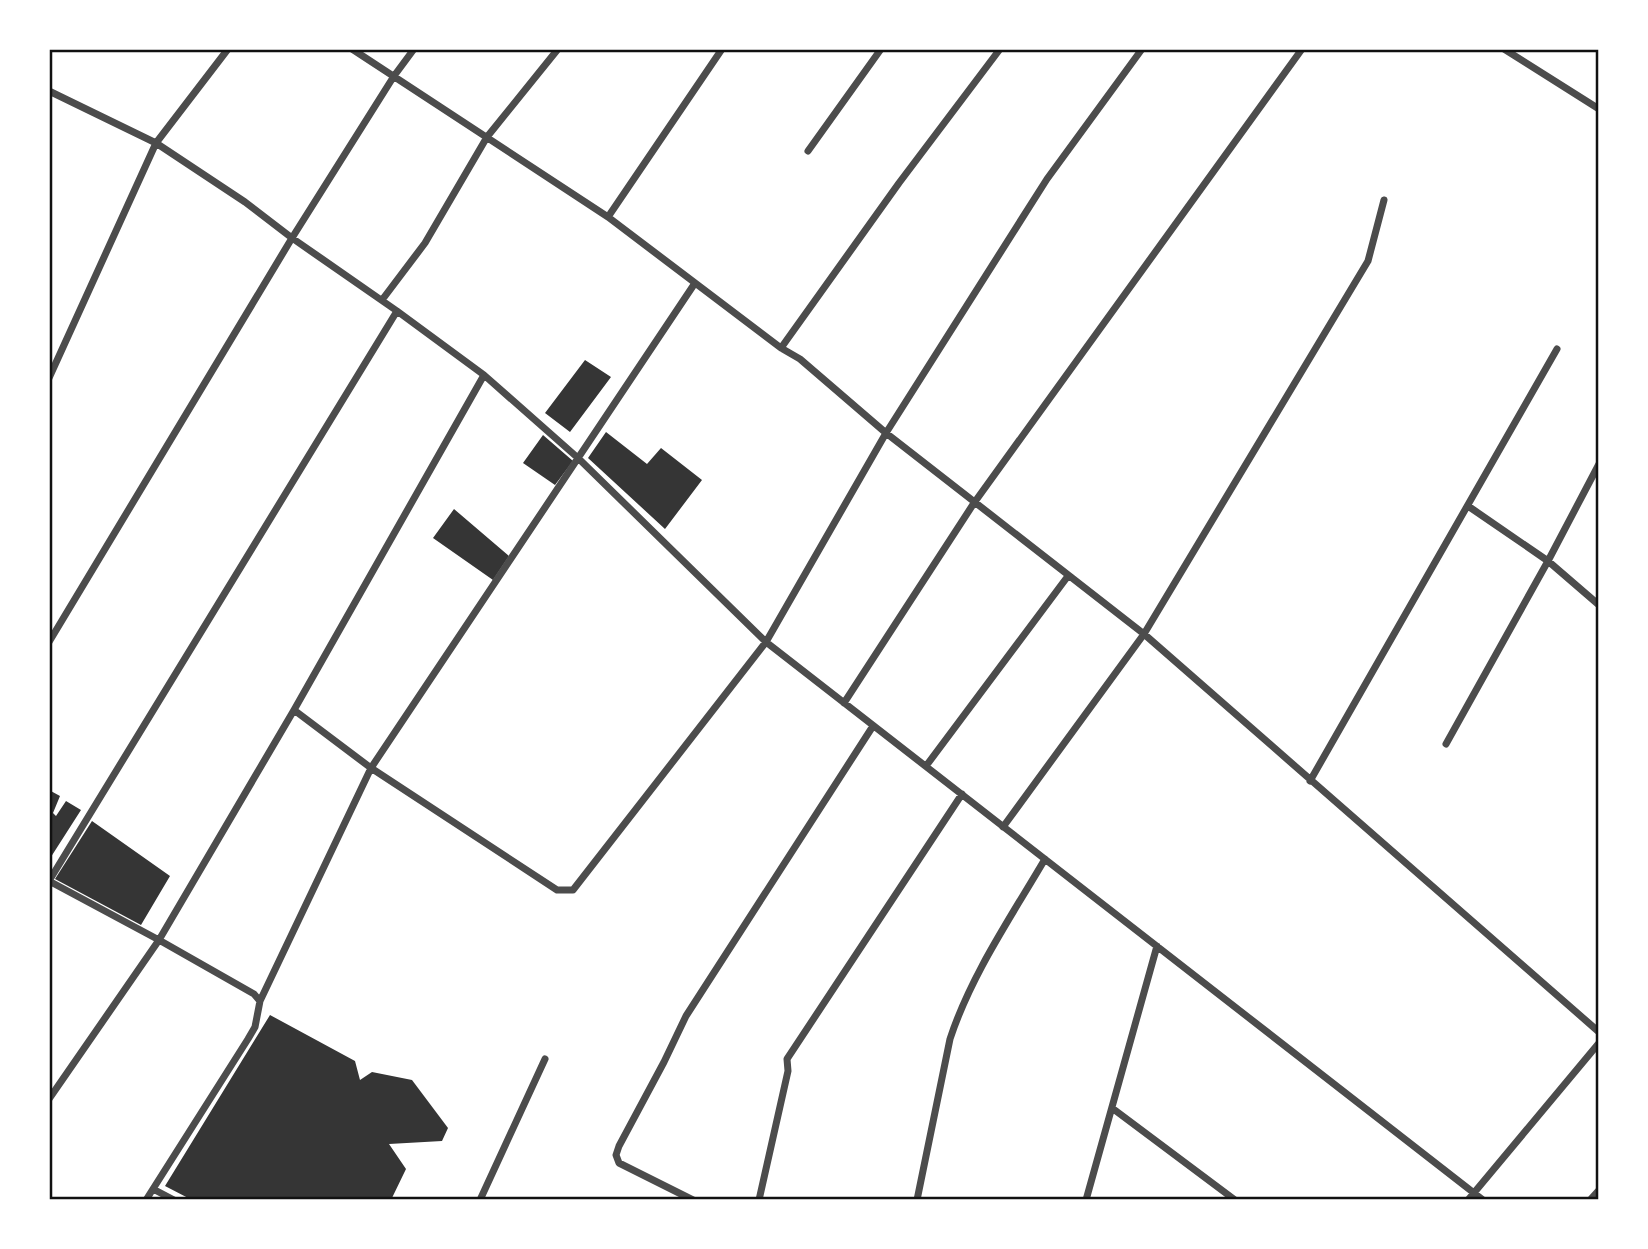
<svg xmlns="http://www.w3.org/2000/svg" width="1648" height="1249" font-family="'Space Grotesk',sans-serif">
  <rect width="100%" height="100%" fill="#fff"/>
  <path fill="#353535" d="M585,360L611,377L570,432L545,413Z
    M606,432L647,464L661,448L702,480L665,529L588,458Z
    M543,435L573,461L555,485L523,463Z
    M454,509L509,556L493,580L433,538Z
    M49,790L60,796L53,813L56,816L66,801L81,810L49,860Z
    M92,821L170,876L141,925L55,879Z
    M270,1015L355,1061L360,1080L372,1072L412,1080L448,1128L442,1141L389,1144L406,1169L391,1200H192L165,1186Z"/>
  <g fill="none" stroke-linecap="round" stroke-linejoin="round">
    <path stroke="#4c4c4c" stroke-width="7" d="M228,49L156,143L245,202L292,238L397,311L484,375L578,458L766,642L1483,1200
      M352,49L608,217L781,348L800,359L886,433L1144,634L1599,1032
      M1504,49L1599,109
      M49,91L156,143L49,378
      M808,151L881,49
      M608,217L722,49
      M382,300L425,243L487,137L558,49
      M781,348L899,183L1000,49
      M1468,506L1548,561L1599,605
      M49,642L292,238L394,76L414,49
      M844,703L974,503L1302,49
      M294,710L371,768L557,890H573L766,642L886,433L1047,179L1142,49
      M1446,744L1548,561L1599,464
      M926,766L1068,576
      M1310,781L1557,349
      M1003,827L1144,634L1368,261L1384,200
      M49,881L397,311
      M49,881L159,940L254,994L260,1001L255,1027L248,1039L146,1200
      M260,1001L371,768L695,283
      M49,1099L159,940L294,710L484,375
      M1112,1108L1235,1200
      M153,1189L174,1200
      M480,1200L545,1059
      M693,1200L619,1163L616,1155L619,1146L664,1062L686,1016L873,726
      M759,1200L788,1071L787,1059L962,794
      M917,1200L950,1039C971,975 1011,917 1045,859
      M1086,1200L1157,946
      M1468,1200L1599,1043
      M1590,1200L1599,1190"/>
  </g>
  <rect width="1648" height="1249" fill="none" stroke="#ffffff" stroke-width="102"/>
  <rect x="51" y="51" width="1546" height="1147" fill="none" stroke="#111" stroke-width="2.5"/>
</svg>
